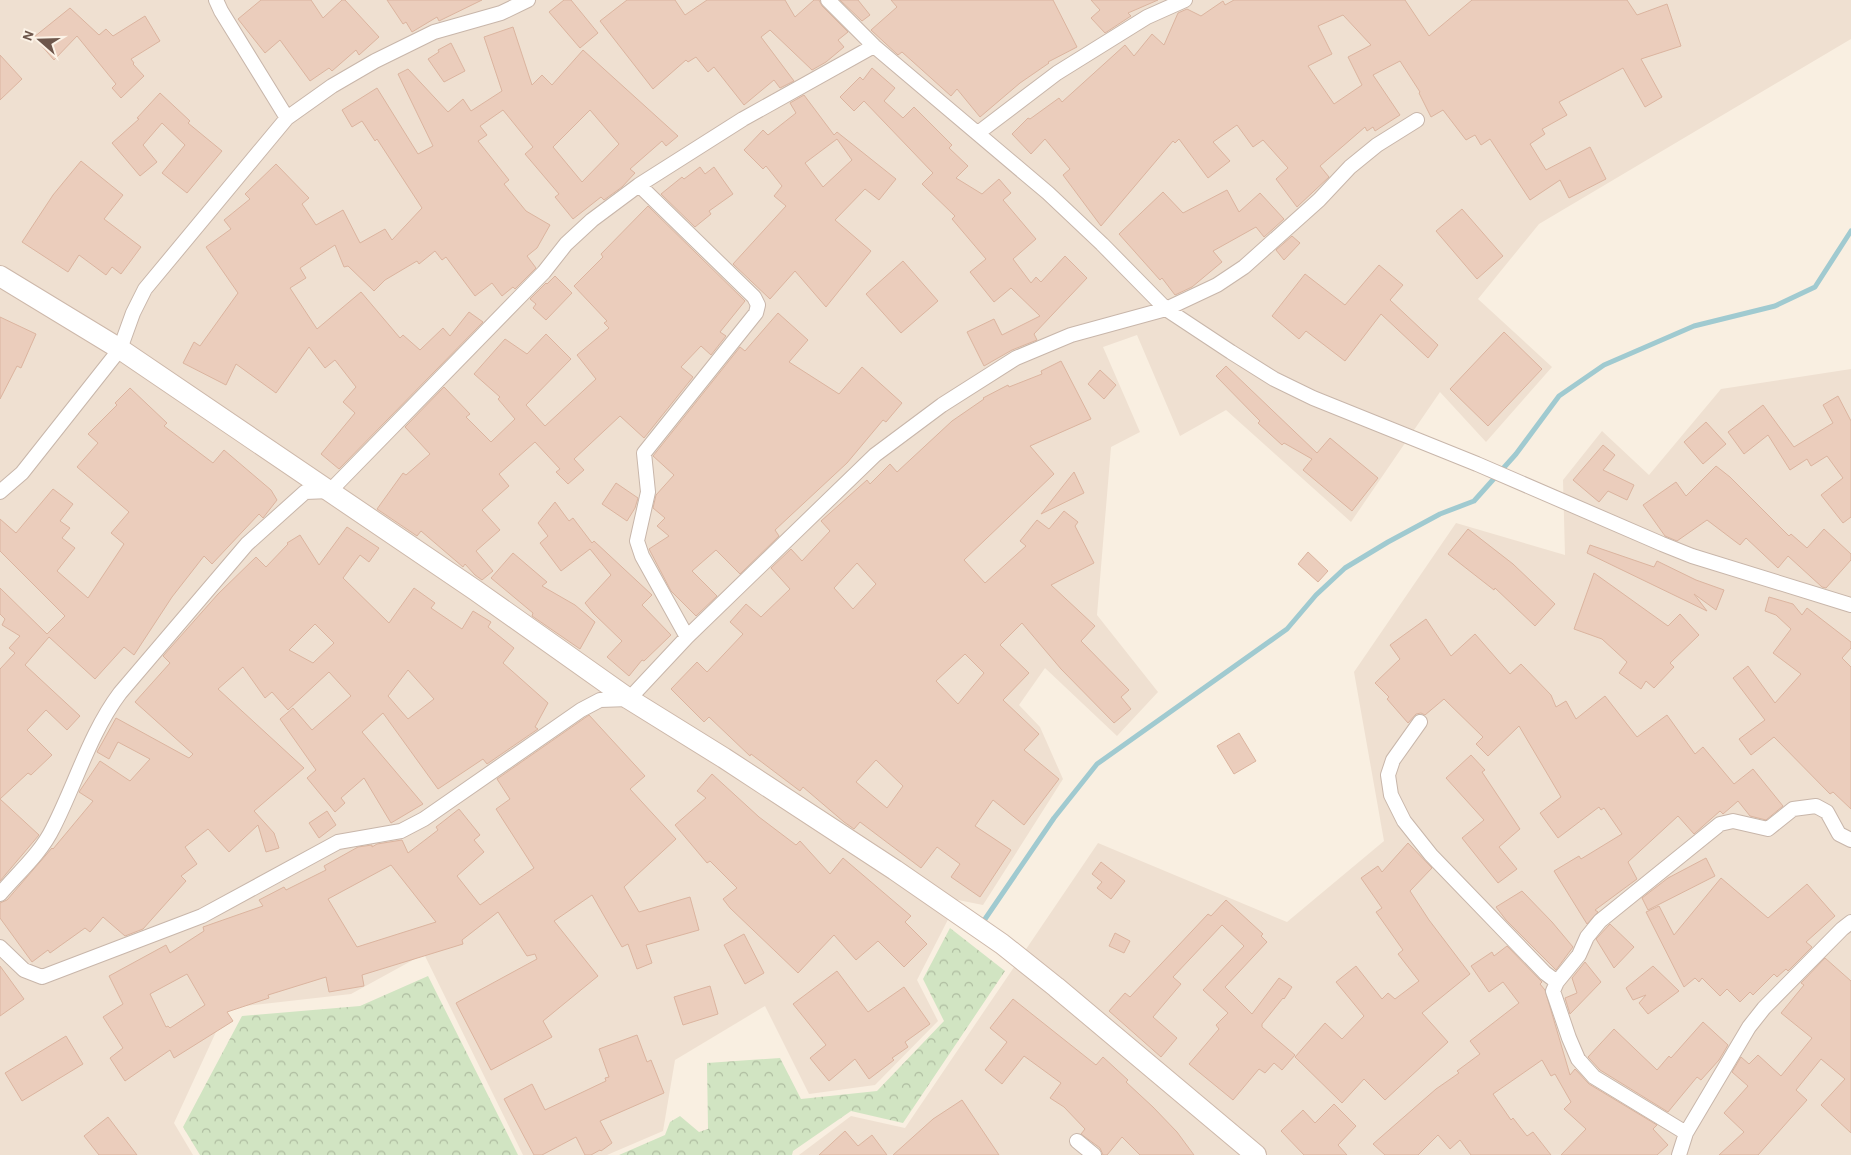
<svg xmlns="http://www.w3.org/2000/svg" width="1851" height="1155" font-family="'Alegreya Sans',sans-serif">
  <defs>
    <pattern id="forest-crowns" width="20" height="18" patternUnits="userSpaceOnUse" patternTransform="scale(1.25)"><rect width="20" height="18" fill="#d1e4c2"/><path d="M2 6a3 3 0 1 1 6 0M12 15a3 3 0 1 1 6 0" fill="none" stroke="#aebca0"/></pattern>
  </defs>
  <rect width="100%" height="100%" fill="#f9efe1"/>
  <path fill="#efe0d1" d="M0,0H1851V39L1539,224L1478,299L1552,367L1486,442L1440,392L1351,522L1226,410L1180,436L1137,335L1103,347L1140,432L1111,447L1097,615L1158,692L1117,736L1045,668L1019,705L1040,727L1063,779L983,905L958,900L917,980L938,1021L875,1085L809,1094L765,1006L675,1060L663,1131L607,1155H523L424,954L351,994L227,1008L174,1123L193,1155H0Z
    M1851,369V1155H799L851,1116L905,1128L1098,843L1287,922L1384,841L1354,672L1456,523L1565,555L1563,480L1602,431L1649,475L1721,389Z"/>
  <path fill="url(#forest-crowns)" d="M950,928L1005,971L903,1123L851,1111L793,1151L792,1155H619L665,1135L670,1122L680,1116L699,1132L708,1129L707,1063L780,1058L801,1099L877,1091L944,1021L923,979Z
    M428,976L518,1155H200L183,1127L242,1016L360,1006Z"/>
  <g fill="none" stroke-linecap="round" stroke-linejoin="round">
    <path stroke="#a0cad0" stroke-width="5" d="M983,922L1054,818L1097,764L1287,629L1316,595L1345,568L1388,542L1440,514L1474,501L1516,454L1559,396L1604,365L1694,326L1775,306L1815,287L1851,231"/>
  </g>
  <path fill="#ebcdbc" stroke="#dbb49f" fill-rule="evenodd" d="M261,0H311L323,18L342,0H345L379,37L359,55L356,50L332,71L329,68L310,81L280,40L265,53L238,19Z
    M387,0H482L439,21L437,17L412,32L406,22L403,24Z
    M564,0H571L598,33L580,48L549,12Z
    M627,0H675L685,15L707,0H785L795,17L814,0H819L822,6L848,32L838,40L844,47L826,62L812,70L770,30L761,37L794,81L780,88L774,80L744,105L714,67L708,72L696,57L688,62L686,60L653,89L600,21Z
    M840,0H858L870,15L862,21Z
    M891,0H1053L1077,47L1048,62L1049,63L1020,83L980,117L957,89L951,96L902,52L898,55L871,30L897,7Z
    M1091,0H1158L1128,13L1131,16L1105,33L1091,18L1100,10Z
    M1234,0H1405L1429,36L1472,0H1627L1637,15L1667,4L1681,46L1641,59L1662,97L1645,107L1623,68L1559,102L1567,115L1542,129L1545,134L1530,144L1546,170L1590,147L1606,179L1569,198L1560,180L1530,200L1490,139L1481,145L1475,135L1466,140L1443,110L1431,117L1419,93L1420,92L1400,61L1373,75L1400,115L1375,131L1373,127L1367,131L1365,127L1320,166L1329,177L1297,207L1276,179L1288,168L1263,140L1253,147L1237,125L1213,142L1230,161L1208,178L1179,139L1175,143L1173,141L1101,226L1063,175L1070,169L1045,139L1031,154L1012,134L1028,118L1030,119L1059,98L1062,102L1125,45L1134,56L1152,34L1164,45L1178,13L1187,9L1201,16L1223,1L1225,5ZM1343,15L1371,45L1348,57L1362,85L1334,104L1308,66L1332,54L1318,26Z
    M70,8L99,35L106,29L113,36L145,16L160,41L131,59L134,63L133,64L144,76L121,98L112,88L116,84L77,36L54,60L34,37Z
    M513,27L532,85L542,75L552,85L583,50L678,136L666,146L662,141L630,169L635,173L622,187L604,200L601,197L573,219L555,197L559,194L525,154L533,147L503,110L480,126L487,135L478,141L509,180L504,184L526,211L550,225L537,248L527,256L536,268L515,289L513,287L502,296L492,283L475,296L446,257L442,260L435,251L419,264L417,261L385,280L374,291L348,266L344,267L335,245L300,268L306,278L290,288L317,329L361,292L400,338L403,335L420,350L443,328L450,336L469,312L483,322L339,469L321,454L355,413L343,402L356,387L335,360L325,368L309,347L276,393L236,364L226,385L183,363L194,342L200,346L238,293L206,247L231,229L224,220L250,199L245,194L276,164L309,198L302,204L316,225L343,210L360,243L385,229L392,240L422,208L377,139L375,141L362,121L352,127L342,110L377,88L418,154L433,146L398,74L408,69L448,112L463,99L471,111L502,91L484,37ZM590,110L619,144L582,182L553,147Z
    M451,43L465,71L444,82L428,59L439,52L438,50Z
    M0,55L22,79L0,100Z
    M872,68L895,88L884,101L903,118L914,107L952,145L949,148L968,166L956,178L982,194L999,179L1011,193L1003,200L1036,239L1013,259L1031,283L1036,277L1041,282L1065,256L1087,278L1034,334L1037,340L1012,350L984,366L967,332L994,319L1002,335L1040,316L1011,288L994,302L970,272L986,259L952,219L955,216L922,184L933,173L864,101L854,111L840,97L860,77L863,80Z
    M160,93L190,121L188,123L222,151L187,193L162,173L185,145L162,123L143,145L157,162L140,176L112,143L139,119L137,118Z
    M804,95L834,135L837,132L896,179L879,200L865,189L835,220L871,251L826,307L795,271L770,299L733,264L786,206L774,196L782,186L766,166L763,169L744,150L763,130L768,135L796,113L790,103ZM837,139L852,160L823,187L805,163Z
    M81,161L123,195L104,219L141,247L121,274L112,267L106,275L79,255L68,272L22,242L53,195Z
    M700,167L705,174L714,167L733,194L709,211L711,214L695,227L661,194L682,177L684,179Z
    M1227,190L1239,212L1260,193L1284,219L1264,237L1256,227L1213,251L1222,262L1192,287L1175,295L1162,278L1160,280L1119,234L1163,192L1183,213Z
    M648,206L745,301L720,332L726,336L711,355L701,346L681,367L693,377L644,438L620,416L574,459L584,470L568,484L556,472L560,469L535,442L499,474L509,486L482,510L500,530L476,551L493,571L482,580L475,575L465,564L463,567L421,531L417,536L377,509L403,473L406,475L430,454L405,427L444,387L470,414L466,417L491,442L515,419L498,399L500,397L474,374L505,339L527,354L546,334L571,359L526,405L545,426L596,379L577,355L609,328L604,323L607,321L574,286L603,257L601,254Z
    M1462,209L1503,256L1477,279L1436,231Z
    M1292,236L1300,243L1284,260L1276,250Z
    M903,261L938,301L901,333L866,294Z
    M1379,265L1403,285L1390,300L1438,345L1428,358L1381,314L1345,361L1306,331L1299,339L1272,316L1305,274L1345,305Z
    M555,276L572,293L546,320L533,308L536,304L530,299L546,283L547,284Z
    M778,313L808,340L789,362L839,394L862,367L902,403L886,422L883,420L847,463L775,530L779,536L740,574L716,550L692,571L717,596L696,616L671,591L649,549L669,536L657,526L665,518L653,508L656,495L674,475L653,456L740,347L745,351Z
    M0,317L36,334L21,368L17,366L0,399Z
    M1504,332L1542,369L1488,426L1450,389Z
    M1061,361L1091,419L1030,446L1054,474L964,560L985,583L1026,546L1020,541L1037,520L1049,529L1064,511L1078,522L1075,526L1094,563L1051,585L1095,626L1081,641L1129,690L1121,697L1131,709L1114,723L1061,669L1022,623L1000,645L1029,673L1003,700L1039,734L1024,750L1059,779L1024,825L993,800L975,826L1011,850L980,897L951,877L960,864L937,847L921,868L860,822L854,829L844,822L803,787L800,791L751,754L750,756L709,717L704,722L671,689L697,662L707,672L743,634L730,622L746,604L761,617L790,589L771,568L791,549L802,561L830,531L821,521L867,480L870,484L890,464L897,472L952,421L984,399L983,398L1008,385L1009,387L1042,374L1041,371ZM857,563L876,584L853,609L834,588ZM965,654L984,673L958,704L936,681ZM876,760L903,786L887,808L856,782Z
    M1226,366L1317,453L1330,438L1378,478L1352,511L1303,470L1312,459L1284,443L1282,445L1258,423L1260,421L1216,376Z
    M1100,370L1116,385L1104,399L1088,384Z
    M130,388L167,423L164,426L213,463L224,450L271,490L277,500L263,518L259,514L212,564L204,556L172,597L134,655L124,647L95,679L49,637L25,665L80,716L67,730L46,710L27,730L52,755L31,775L28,773L0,799L39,835L0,881V669L15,653L9,648L20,636L2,625L5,619L0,614V588L47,634L65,616L0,551V519L16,533L53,489L73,504L60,521L70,528L62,538L75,548L57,571L88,598L124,544L111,533L129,512L77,467L98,443L88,434L117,405L115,403Z
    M1838,396L1851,421V517L1843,523L1821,495L1843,478L1827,456L1811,466L1807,459L1790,470L1768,435L1744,454L1728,432L1763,405L1794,447L1833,423L1823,405Z
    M1706,422L1726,444L1703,464L1684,442Z
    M1603,445L1615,455L1603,470L1634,485L1627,500L1608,491L1599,502L1573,480Z
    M1716,466L1730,477L1789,536L1791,534L1807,548L1824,529L1851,554V560L1826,588L1822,587L1788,556L1778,568L1746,538L1740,545L1707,520L1677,541L1665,536L1643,505L1676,482L1686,496Z
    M1074,472L1084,493L1041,514Z
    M616,483L638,498L635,508L627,521L602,504Z
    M555,502L569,521L573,518L592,543L594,541L652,595L642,605L671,635L644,661L642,660L629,676L607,657L622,641L593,613L585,603L611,575L590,549L561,571L540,543L548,536L538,523Z
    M347,527L379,548L369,562L360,555L343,578L389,623L414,588L435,603L431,608L462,629L473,611L491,622L488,627L514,648L503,663L548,703L535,727L538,729L487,764L483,759L438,789L383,713L362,732L423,804L391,823L364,778L341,798L345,803L335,812L307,778L316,770L280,719L293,708L312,730L351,696L329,672L288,710L272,692L265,698L243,667L218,689L304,768L254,811L274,833L279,848L266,852L258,825L229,852L208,829L185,847L197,864L181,876L186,881L143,929L125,936L103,917L90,932L85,928L50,953L48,950L32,962L0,918V903L7,900L52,848L53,849L93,801L79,792L100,761L130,781L150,759L118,742L109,759L97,752L116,718L189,758L193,754L135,702L170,663L163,656L218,594L256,557L266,567L288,544L287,543L300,535L319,565ZM315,624L334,643L313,663L289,650ZM408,670L434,699L408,719L388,696Z
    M1468,529L1513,564L1555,604L1535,626L1495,588L1494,590L1448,554Z
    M1590,545L1654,567L1657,561L1696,580L1724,590L1716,610L1694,594L1707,611L1587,553Z
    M1308,552L1328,571L1318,582L1298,564Z
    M513,553L547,582L542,586L575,605L595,622L580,649L532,616L533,613L491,578Z
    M1594,573L1668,626L1680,614L1699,635L1670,663L1674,667L1654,688L1646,681L1641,689L1619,673L1627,662L1602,639L1574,629Z
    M1769,597L1793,604L1802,615L1807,608L1851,642V648L1842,658L1851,667V809L1833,792L1830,794L1774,737L1751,755L1739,739L1765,720L1733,678L1748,666L1775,703L1801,674L1773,653L1791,629L1776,615L1765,611Z
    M1426,619L1451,656L1475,634L1510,674L1521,664L1551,695L1556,707L1566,701L1576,719L1605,696L1637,737L1667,715L1695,754L1703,747L1734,784L1753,769L1783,806L1766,820L1750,816L1738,801L1723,814L1720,811L1694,834L1678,816L1628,862L1637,879L1595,910L1598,912L1587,924L1554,871L1579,856L1581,859L1622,834L1604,808L1601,810L1599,807L1558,838L1540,813L1561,797L1519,726L1488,756L1476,744L1483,737L1444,699L1425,715L1421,713L1416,714L1408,723L1387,699L1389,697L1375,683L1400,659L1390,645Z
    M589,715L645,776L630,789L676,839L624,887L639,912L690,897L699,930L646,945L652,963L637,969L628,944L622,947L592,895L554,921L598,976L543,1021L552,1037L491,1070L456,1003L537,959L535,954L527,956L498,912L462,940L463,944L362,975L364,986L329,992L326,977L268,995L269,998L227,1012L233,1021L174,1058L170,1050L125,1081L110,1058L123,1048L103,1017L123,1004L109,976L166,945L170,953L204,931L203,927L263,906L259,900L284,887L286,890L326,870L324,866L358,847L372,845V847L377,844L402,840L408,853L438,830L436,827L459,809L480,835L474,840L484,852L457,876L480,905L534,868L496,809L510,799L497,779ZM391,865L436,922L357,947L328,899ZM187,974L205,1005L170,1028L168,1026L166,1027L150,994Z
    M1239,733L1256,761L1234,774L1217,746Z
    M1471,755L1485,770L1482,772L1520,829L1499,847L1517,869L1498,883L1462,838L1484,820L1446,778Z
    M712,774L759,817L796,845L800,841L830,874L843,858L911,916L905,922L927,944L904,967L878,941L856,960L834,935L798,973L730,908L723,899L737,888L710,861L707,863L675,825L706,798L697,791Z
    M327,811L336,825L319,838L309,823Z
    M1408,843L1432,868L1410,891L1429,920L1470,974L1422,1013L1448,1042L1385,1100L1364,1079L1342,1103L1295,1057L1325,1023L1342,1039L1364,1016L1336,982L1356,966L1382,999L1388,993L1395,999L1419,981L1398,954L1403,950L1376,912L1382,908L1361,878L1378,866L1382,872Z
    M1706,858L1715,876L1648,910L1642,898L1668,878Z
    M1101,862L1125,881L1111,899L1097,888L1102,882L1092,874Z
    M1721,878L1768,918L1807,884L1835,916L1806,942L1812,947L1788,971L1786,969L1777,977L1774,974L1753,995L1750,992L1740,1002L1727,989L1720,996L1702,978L1699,982L1695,978L1684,987L1646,912L1659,906L1674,935Z
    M1522,891L1552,922L1573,947L1556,970L1506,920L1496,907Z
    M1226,900L1263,934L1261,936L1267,942L1225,987L1252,1014L1279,978L1292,987L1284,999L1283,998L1262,1024V1027L1295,1055L1282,1070L1274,1063L1265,1073L1259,1069L1233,1100L1189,1064L1219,1029L1216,1025L1228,1013L1203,990L1244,946L1222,925L1173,977L1181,984L1153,1017L1177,1038L1161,1057L1109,1011L1125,993L1130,997L1208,914L1211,916Z
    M1610,924L1634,947L1614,968L1596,939Z
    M1115,933L1130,941L1124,953L1109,946Z
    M744,934L764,973L745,984L724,945Z
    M1507,946L1542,982L1540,984L1545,990L1570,1075L1575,1069L1589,1084L1657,1125L1653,1129L1668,1145L1657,1155H1561L1586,1129L1564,1109L1571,1102L1555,1074L1551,1076L1542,1060L1493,1094L1511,1120L1513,1118L1527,1136L1533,1132L1551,1155H1471L1460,1140L1450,1149L1438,1135L1418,1155H1385L1373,1144L1436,1089L1459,1073L1457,1071L1480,1054L1470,1041L1519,1003L1503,982L1489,992L1471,966L1492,952L1494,956Z
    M1825,958L1851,981V1133L1821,1105L1845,1079L1821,1059L1796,1090L1807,1100L1758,1155H1719L1744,1132L1724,1113L1748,1086L1732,1072L1741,1057L1749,1064L1758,1055L1781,1076L1812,1038L1781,1013L1804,985L1801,983Z
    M1585,962L1601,982L1570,1014L1565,998L1577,993L1572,978Z
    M0,966L24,999L0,1016Z
    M1653,966L1679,991L1648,1014L1639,1003L1646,995L1633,1000L1626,988Z
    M837,971L868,1012L904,987L930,1024L905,1042L908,1047L892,1058L894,1060L869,1079L855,1059L829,1081L810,1058L826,1045L793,1004Z
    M710,986L718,1014L683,1025L674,997Z
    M1013,999L1096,1065L1103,1057L1128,1080L1126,1082L1153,1107L1177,1132L1194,1155H1140L1122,1137L1107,1155H1103L1100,1148L1081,1134L1085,1129L1064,1107L1050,1098L1061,1083L1024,1056L1002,1084L985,1070L1007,1042L990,1028Z
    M1703,1022L1728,1045L1719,1060L1701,1080L1697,1077L1668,1112L1600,1070L1588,1057L1614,1029L1657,1070L1669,1056L1671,1058Z
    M637,1035L647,1062L651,1060L664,1093L600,1121L612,1143L601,1151L600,1150L591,1155H585L576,1137L542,1155H534L504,1099L532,1084L545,1110L606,1081L605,1078L609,1077L599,1049Z
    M66,1036L83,1064L22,1101L5,1073Z
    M962,1100L999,1155H893L933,1119Z
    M1334,1104L1356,1126L1338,1145L1347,1155H1304L1281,1131L1303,1110L1315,1123Z
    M108,1117L137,1155H99L84,1136Z
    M845,1131L858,1146L872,1135L887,1155H819Z"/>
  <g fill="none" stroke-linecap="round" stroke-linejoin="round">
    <defs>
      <path id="street" d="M216,0L221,11L287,118
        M828,0L874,46L1048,193L1102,244L1166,309L1231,352L1274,379L1313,398L1477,464L1662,544L1692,556L1851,605
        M978,133L1057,73L1147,17L1185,0
        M639,185L754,297L758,305L756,313L644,453L648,492L637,541L642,556L687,637
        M0,492L22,473L120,349L133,313L145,289L287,118L332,86L375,61L434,32L501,13L528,0
        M1420,722L1393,760L1388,775L1391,795L1404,821L1431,855L1545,973L1557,982L1553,991L1569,1038L1578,1059L1594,1077L1686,1133
        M0,894C18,873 41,853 53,828C76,783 90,733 120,693L247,544L305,492L330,491L544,272L566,244L592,220L639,185L743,119L874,46
        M0,947L24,970L42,977L202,916L338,842L401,831L424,819L581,710L600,700L629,699L687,637L875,455L942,405L1016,358L1071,335L1166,309L1217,285L1244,267L1319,200L1350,167L1377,145L1417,120
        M1557,982L1579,955L1587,937L1600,921L1720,824L1733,821L1768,829L1793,809L1816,806L1827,812L1839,834L1851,840
        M1077,1141L1094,1155
        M1679,1155L1686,1133L1749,1027L1764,1008L1842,929L1851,922"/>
      <path id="secondary" d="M0,276L120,349L475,590L629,699L724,758L895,870L1002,944L1056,987L1256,1155"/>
    </defs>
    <use href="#street" stroke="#c8b6aa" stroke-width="16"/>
    <use href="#secondary" stroke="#cdb8aa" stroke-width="22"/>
    <use href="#street" stroke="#fff" stroke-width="14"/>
    <use href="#secondary" stroke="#fff" stroke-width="20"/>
  </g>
  <g transform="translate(40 40) rotate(290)" stroke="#fcf3e7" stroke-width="4" paint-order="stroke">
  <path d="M0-4L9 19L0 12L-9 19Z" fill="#6d564b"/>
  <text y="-8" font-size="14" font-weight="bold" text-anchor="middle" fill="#6d564b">N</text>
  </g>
</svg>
